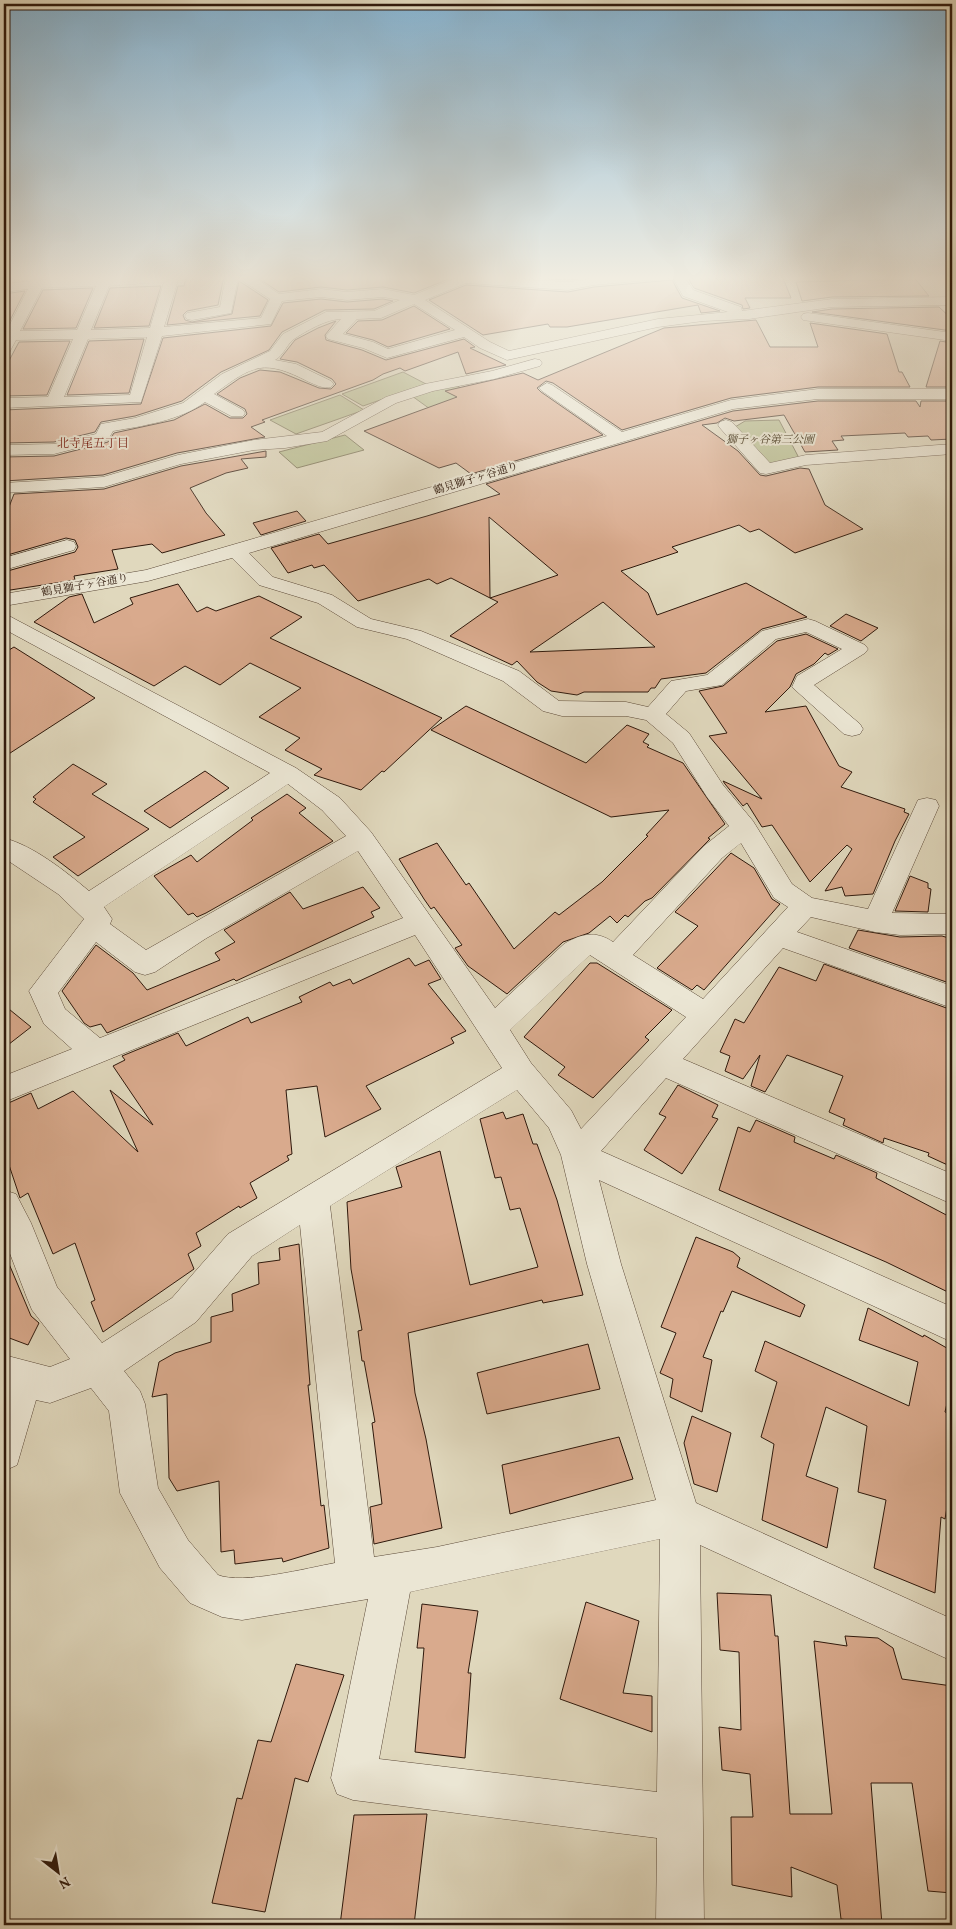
<svg xmlns="http://www.w3.org/2000/svg" width="956" height="1929" font-family="Vollkorn,'Noto Serif JP',serif">
  <rect width="100%" height="100%" fill="#e0d8bd"/>
  <filter id="stains"><feTurbulence type="fractalNoise" baseFrequency=".004" numOctaves="4"/><feColorMatrix values="0 0 0 0 .2 0 0 0 0 .09 0 0 0 0 .02 0 0 0 .5 -.17"/></filter>
  <radialGradient id="worn" r=".72"><stop offset=".6" stop-color="#630" stop-opacity="0"/><stop offset="1" stop-color="#630" stop-opacity=".3"/></radialGradient>
  <path fill="#b7be8e" stroke="#736c4d" d="M403,372L426,384L363,406L342,394Z
    M456,385L477,398L430,409L412,396Z
    M340,395L364,410L296,434L270,420Z
    M779,420L799,458L770,465L735,427L745,421Z
    M345,435L364,450L297,468L279,452Z"/>
  <path fill="#d9aa8d" stroke="#2f190c" fill-rule="evenodd" d="M206,276H224L218,305L187,311L183,315L185,320L192,322L232,314L239,281L268,300L260,316L167,325L178,286H184L186,278Z
    M255,276H456L414,293L383,287L347,290L321,287L279,292Z
    M492,276H581L578,279L568,280Z
    M688,278H783L791,298H745L750,308L743,309L742,305L694,288Z
    M672,280L682,298L720,311L701,313L698,305L567,327H550L548,324L483,335L429,300L466,285L568,292L594,287Z
    M874,280H916L929,296L832,297L802,301L796,282Z
    M161,286L149,326L94,328L110,288Z
    M93,288L76,328L23,329L43,290Z
    M25,291L5,330H4V294Z
    M321,299L347,302L383,299L393,301L374,309L325,310L282,332L269,350L221,372L182,401L135,416L101,422L95,432L54,442L4,443V410L141,404L163,338L271,326L283,303Z
    M414,306L450,329L388,347L373,340L346,333L358,321L382,320Z
    M939,307L952,319V331L812,312L832,309Z
    M756,320L770,347H818L810,323L887,334L899,372H902L910,387H818L731,398L622,430L553,383L546,381L537,388L541,392L603,435L471,474L456,463L439,468L364,431L457,397L445,391L523,373L538,380L664,328Z
    M336,321L325,335L326,340L362,350L386,360L464,339L475,347L470,348L506,365L466,374L458,352L405,371L400,368L383,374L373,380L262,420L265,422L251,427L265,437L177,453L103,475L4,481V457L54,456L108,442L114,433L174,420L205,404L230,418H243L247,414L245,409L217,394L240,378L260,370L280,372L319,388L331,389L336,384L332,379L297,362L280,359L295,340L318,328Z
    M144,339L129,393L67,395L89,341Z
    M70,341L47,395L4,396V370L19,342Z
    M940,341L952,343V387H926Z
    M818,401H916L920,407L921,401H952V439L931,440L928,436L908,437L905,433L841,436L844,440L832,441L838,450L805,452L784,415L734,421L725,418L717,423L702,425L738,451L760,475L766,476L800,468L809,469L825,505L863,529L795,553L759,529L750,532L739,525L672,547L678,552L621,571L648,593L657,615L746,583L807,617L762,629L706,673L661,679L655,688H651L648,692H584L577,695L551,691L537,682L517,661L512,665L450,636L498,602L490,598L558,575L489,517L490,598L451,578L437,584L429,579L358,601L324,565L314,568L312,565L288,573L271,548L319,534L328,544L427,516L500,494L486,484L733,411ZM603,602L655,647L530,652Z
    M266,451V457L241,459L248,468L226,473L190,488L206,513L225,535L162,553L152,544L112,550L118,569L74,576L75,580L4,591V572L75,552L78,547L75,540L66,538L4,556V520L14,494L104,489L181,466Z
    M297,511L306,521L261,535L253,523Z
    M178,584L197,612L207,607L216,611L259,596L302,617L270,638L442,718L384,772L382,771L361,790L314,775L322,769L285,750L300,738L259,717L301,688L250,663L220,685L185,666L154,686L34,622L69,597L82,594L94,623L133,604L130,598Z
    M846,614L878,628L861,641L830,626Z
    M806,634L838,649L828,655L825,653L814,664L796,674L790,687L765,712L806,706L839,766L852,772L841,787L905,809L904,812L909,814L895,841L873,894L845,896L842,887L825,891L852,849L847,845L810,882L772,825L762,827L747,803L743,806L725,784L723,781L762,799L709,736L727,733L699,691L723,686L777,641Z
    M14,647L95,698L4,757V653Z
    M466,706L586,763L627,725L649,734L643,742L649,745L647,747L683,763L725,824L708,838L710,839L652,898L645,901L628,917L625,915L617,923L610,916L589,933L563,942L507,994L468,966L455,948L462,945L434,907L431,909L424,899L399,859L437,843L466,885L469,883L514,949L555,912L559,915L602,882L648,836L646,835L669,810L611,817L431,730Z
    M73,764L107,784L92,794L149,829L78,876L53,857L85,837L33,802L36,799L33,797Z
    M205,771L229,788L170,828L144,811Z
    M287,794L306,808L299,813L333,841L206,913L197,917L193,913L188,915L154,876L191,855L197,862L253,820L251,818Z
    M731,853L754,868L772,899L780,904L704,990L697,985L692,990L657,968L698,926L675,912Z
    M910,876L928,883V888L931,889L928,912L895,911Z
    M363,887L380,908L371,912L374,917L236,981L234,979L107,1033L101,1024L90,1027L84,1023L62,991L96,945L133,973L147,990L220,960L215,953L235,942L224,930L290,892L303,909Z
    M858,930L900,937L942,936L952,939V984L849,948Z
    M409,958L415,966L429,960L441,979L428,984L466,1031L451,1038L454,1043L366,1086L381,1109L325,1137L317,1086L286,1090L292,1154L287,1156L289,1160L250,1183L257,1198L240,1208L239,1206L196,1233L201,1246L188,1254L194,1269L103,1332L91,1302L95,1300L75,1243L53,1254L28,1193L20,1198L4,1150V1105L31,1093L38,1109L73,1091L138,1152L110,1090L153,1125L113,1066L125,1060L122,1056L178,1033L186,1046L248,1017L251,1023L302,1002L299,997L330,982L333,986L350,979L353,984Z
    M590,963H597L672,1010L645,1037L649,1040L593,1098L558,1075L565,1067L524,1037Z
    M824,964L952,1010V1167L928,1156L929,1153L884,1138L883,1143L843,1125L845,1119L829,1112L843,1076L787,1055L765,1092L751,1086L760,1055L743,1079L725,1071L730,1056L720,1052L735,1019L744,1023L779,967L816,981Z
    M4,1005L31,1027L4,1048Z
    M678,1085L718,1105L712,1117L718,1119L682,1174L644,1150L666,1117L659,1114Z
    M503,1112L506,1119L523,1114L533,1144H537L557,1200L583,1295L543,1303L542,1300L408,1333L415,1393L426,1439L442,1528L374,1544L370,1507L382,1504L372,1423L375,1422L364,1361H362L358,1331L362,1330L351,1269L347,1202L402,1187L396,1167L440,1151L470,1285L538,1267L520,1208L510,1210L501,1177L495,1178L480,1119Z
    M756,1120L795,1137L794,1142L834,1159L836,1155L877,1173L876,1178L952,1218V1294L886,1262L719,1190L738,1127L750,1132Z
    M696,1237L733,1252L740,1258L737,1267L805,1305L800,1317L732,1291L723,1312L721,1311L703,1357L712,1360L702,1412L670,1397L673,1379L660,1373L676,1333L661,1327Z
    M299,1244L310,1385H308L321,1506L324,1505L329,1548L283,1562L282,1558L235,1564L234,1550L221,1552L219,1481L177,1491L169,1478L167,1394L152,1397L159,1362L175,1353L211,1342V1317L233,1311L232,1294L259,1284L258,1263L280,1260L279,1248Z
    M4,1252L31,1316L39,1323L28,1345L4,1336Z
    M868,1308L923,1337L924,1335L952,1351V1381L945,1412L952,1415V1477L945,1519L941,1517L935,1593L874,1568L886,1500L858,1492L867,1426L826,1407L806,1476L838,1488L827,1548L762,1520L774,1444L761,1437L777,1382L755,1371L765,1341L909,1406L918,1362L859,1340Z
    M588,1344L600,1389L487,1414L477,1373Z
    M692,1416L731,1433L717,1492L694,1484L684,1443Z
    M619,1437L633,1479L510,1514L502,1465Z
    M717,1593L771,1595L775,1636H778L790,1814H832L814,1641L847,1646L845,1636L878,1638L893,1648L902,1679L952,1686V1893L928,1891L912,1783H871L882,1925L841,1919L837,1885L791,1867L792,1897L732,1885L731,1817H753L750,1774L722,1770L719,1727L741,1730L739,1652L720,1650Z
    M586,1602L639,1621L623,1693L652,1696V1732L560,1699Z
    M422,1604L478,1611L468,1673H471L465,1758L415,1752L424,1648H417Z
    M296,1664L344,1675L308,1782L295,1778L265,1912L212,1903L237,1798L242,1799L258,1740L271,1742Z
    M427,1814L414,1925H340L354,1815Z"/>
  <g fill="none" stroke-linecap="round" stroke-linejoin="round">
    <defs>
      <path id="minor" d="M149,276H186L178,280L164,327L261,318L270,299L238,278L231,313L192,320L187,319L185,316L187,313L220,307L226,276H252L279,294L321,289L347,292L383,289L414,295L461,276L568,282L613,276H684L693,290L741,307L742,311L832,299L952,297V305L832,307L749,319L703,321L658,327L507,360L480,348L464,337L387,358L363,348L328,339L326,336L341,319C327,319 306,331 294,339C286,345 284,355 275,360L296,364L331,381L334,384L331,387C323,389 317,385 309,382C264,359 254,364 214,394L243,410L245,413L243,416H231L205,402C181,420 143,426 113,431L108,440L54,454L4,455V445L54,444L96,434L101,424L135,418L183,403L222,374L270,351L283,334L326,312L374,311L400,300L383,297L347,300L321,297L282,301L271,324L162,336L141,402L4,408V398L48,397L73,339L16,340L9,353L4,354V332H6L28,289L4,292V284L53,279ZM673,278L683,296L728,312L658,319L509,351L490,342L425,300L466,283L568,290L594,285ZM164,282L150,328L91,330L109,286ZM96,286L77,330L20,331L42,288ZM414,304L455,330L388,349L373,342L343,334L357,319L381,318ZM147,337L130,395L64,397L88,339Z
        M788,276H877L871,280H794Z
        M808,313L952,333V341L803,320L801,317L803,314Z
        M535,359L540,360L542,363L540,366L494,379L433,391L396,403L327,441L285,448L254,450L181,464L104,487L4,493V483L103,477L178,455L254,440L322,432L386,397L425,384L492,371Z
        M547,383L552,385L622,432L731,400L818,389H952V399H818L733,409L249,553L273,577L332,595L371,619L421,631L519,671L559,701L626,702L648,707L671,681L707,675L762,631L808,619L815,621L865,645L868,649L865,653L814,685L860,724L863,729L860,734L852,736L844,734L792,687L797,676L842,649L806,632L776,639L722,685L686,691L666,714L689,733L723,785L753,821L792,884L812,898L868,909L918,800L927,798L936,800L939,806L892,913L952,914V934L900,935L875,932L811,917L797,932L952,986V1008L783,948L683,1059L952,1174V1204L666,1078L601,1151L952,1307V1342L599,1180L621,1264L696,1503L952,1619V1661L700,1545L704,1925H656L657,1838L353,1800L337,1794L331,1778L368,1599L242,1620L222,1617L190,1603L160,1568L120,1493L109,1411L91,1388L50,1403L36,1400L17,1465L4,1471V1355L50,1367L70,1359L32,1310L27,1298L4,1238V1190L16,1194L31,1223L57,1287L102,1343L172,1298L228,1234L502,1068L415,935L4,1102V1076L72,1049L44,1024L29,991L84,919L58,894L4,858V838C34,846 65,871 89,891L270,773L4,629V615L11,617L296,768L340,798L371,832L495,1008L564,944C581,934 595,930 613,942L704,846L729,826L707,797L673,743L646,720L626,716H562L543,711L503,681L407,639L357,627L318,603L259,585L232,558L148,581L4,606V594L146,570L607,436L542,391L539,388ZM288,784L322,810L346,836L146,950L110,924L112,919L104,907ZM741,843L774,898L788,907L703,999L633,955L722,858ZM358,851L403,918L100,1038L65,1009L58,993L96,942L135,972L145,975L155,972L205,939ZM590,955L686,1017L581,1129L571,1110L531,1063L510,1030ZM517,1090L549,1128L561,1155L587,1264L656,1500L437,1547L374,1557L330,1206ZM300,1225L335,1563C308,1568 242,1585 218,1575L188,1540L158,1488L145,1404L140,1391L124,1371L196,1322L252,1256ZM660,1539L657,1792L379,1759L410,1592Z
        M726,420L732,422L770,463L806,455L952,444V454L806,465L766,474L760,473L720,428L718,425L720,422Z
        M67,540L74,542L76,546L74,550L4,570V558Z"/>
    </defs>
    <use href="#minor" stroke="#5b4938" stroke-width="1"/>
    <use href="#minor" fill="#ebe6d4" fill-rule="evenodd"/>
  </g>
  <linearGradient id="sky" x2="0" y2="1"><stop stop-color="#87b6d5"/><stop offset="0.51" stop-color="#f1ede1"/><stop offset="1" stop-color="#f1ede1" stop-opacity="0"/></linearGradient>
  <rect width="956" height="546" fill="url(#sky)"/>
  <g text-anchor="middle" dominant-baseline="central" stroke-width="4" stroke-linejoin="round" paint-order="stroke">
    <g font-size="11" font-style="italic" fill="#584b33" stroke="#ebe6d4">
      <text x="770" y="440">獅子ヶ谷第三公園</text>
    </g>
    <g font-size="11" fill="#2f190c" stroke="#ebe6d4">
      <text transform="translate(476 479) rotate(-17)">鶴見獅子ヶ谷通り</text>
      <text transform="translate(85 586) rotate(-10)">鶴見獅子ヶ谷通り</text>
    </g>
    <g font-size="12" fill="#7a1f14" stroke="#ebe6d4">
      <text x="93" y="444">北寺尾五丁目</text>
    </g>
  </g>
  <rect width="956" height="1929" fill="none" stroke="#e0d8bd" stroke-width="20"/>
  <rect x="5" y="5" width="946" height="1919" fill="none" stroke="#2f190c" stroke-width="2.5"/>
  <rect x="10" y="10" width="936" height="1909" fill="none" stroke="#2f190c"/>
  <g transform="translate(58 1872) rotate(149)" stroke="#ebe6d4" stroke-width="4" paint-order="stroke">
  <path d="M0-4L9 19L0 12L-9 19Z" fill="#2f190c"/>
  <text y="-8" font-size="14" font-weight="bold" text-anchor="middle" fill="#2f190c">N</text>
  </g>
  <rect width="100%" height="100%" filter="url(#stains)"/>
  <rect width="100%" height="100%" fill="url(#worn)"/>
</svg>
